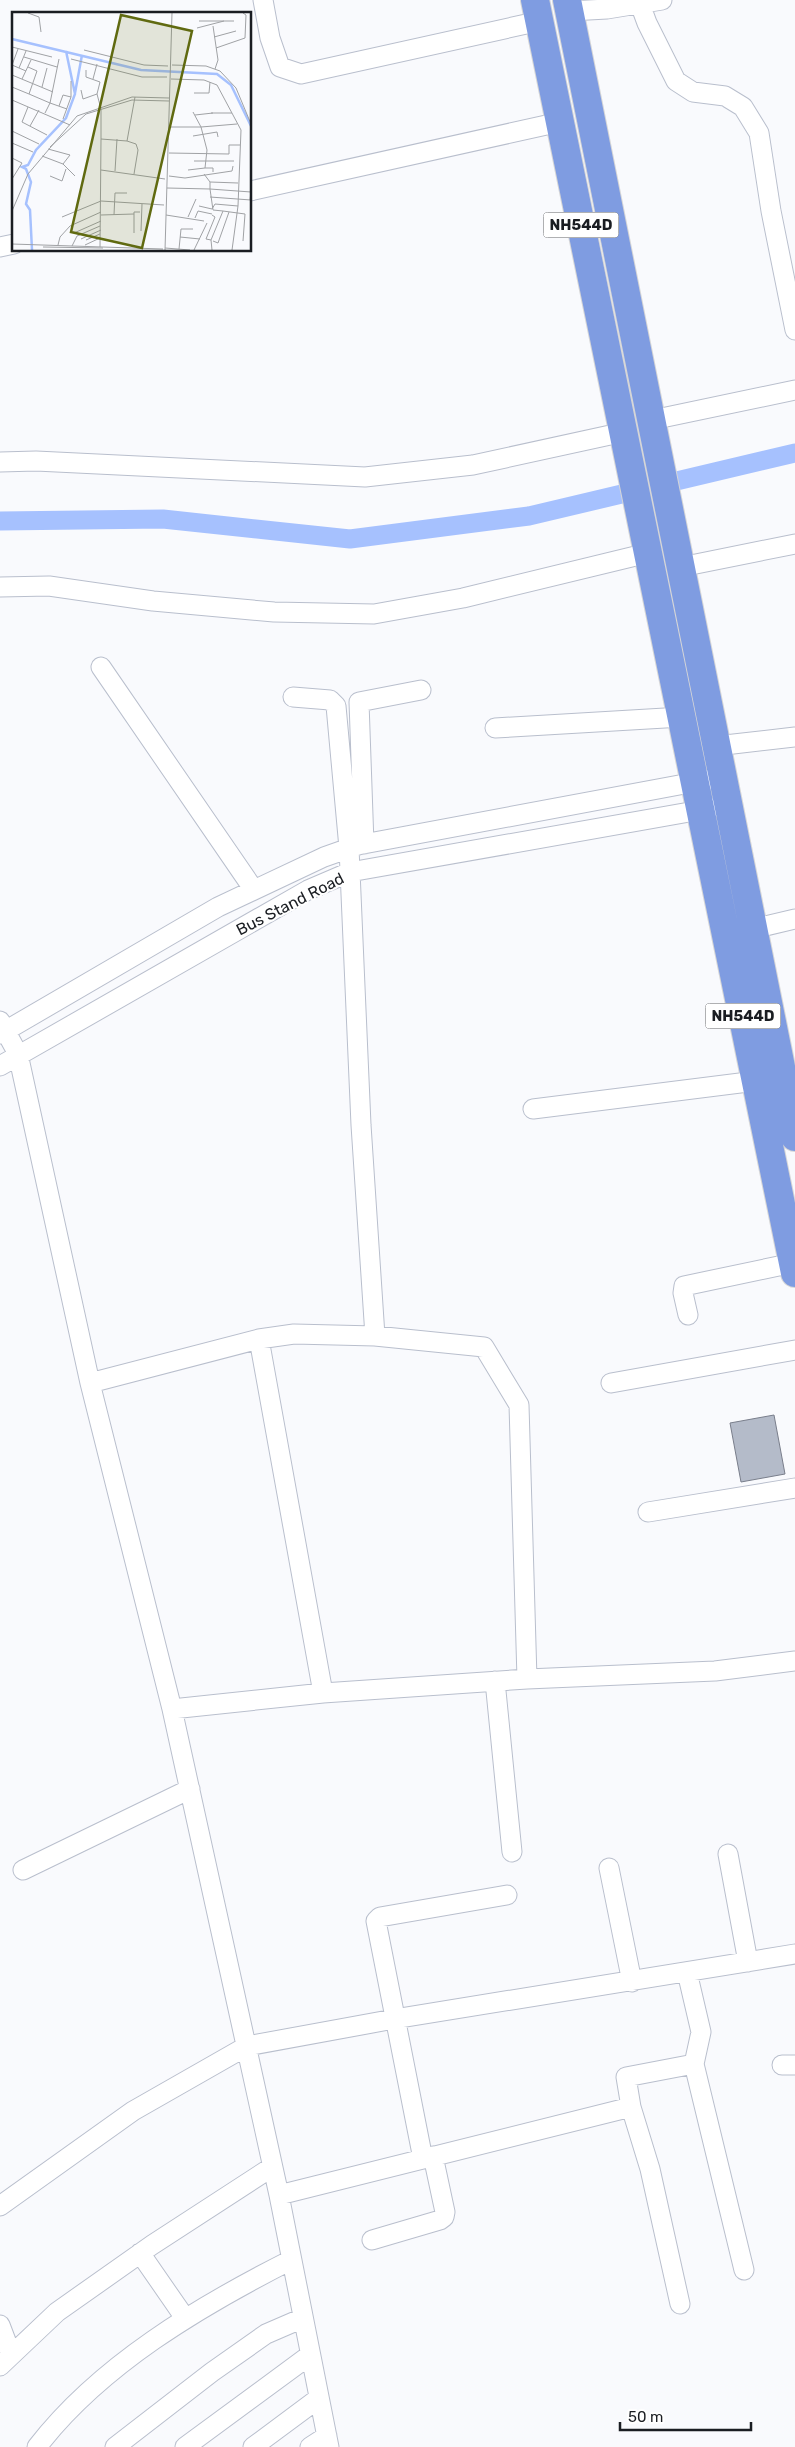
<svg xmlns="http://www.w3.org/2000/svg" width="795" height="2447" font-family="Rubik,sans-serif">
  <rect width="100%" height="100%" fill="#f9fafd"/>
  <g fill="none" stroke-linecap="round" stroke-linejoin="round">
    <path stroke="#a6c1fe" stroke-width="19" d="M0,521L163,519L350,539L529,516L795,453"/>
  </g>
  <path fill="#b4bbc9" stroke="#797e8b" d="M774,1415L785,1474L741,1482L730,1423Z"/>
  <g fill="none" stroke-linecap="round" stroke-linejoin="round">
    <defs>
      <path id="minor" d="M263,0L270,38L280,67L301,74L540,21
        M640,4L647,23L676,81L693,92L725,96L743,107L759,133L771,211L795,330
        M570,11L607,9L662,0
        M250,191L560,122
        M0,247L14,244
        M652,420L795,390
        M0,462L36,461L365,477L473,465L624,432
        M681,567L795,544
        M0,587L49,586L153,601L274,612L374,614L463,598L648,553
        M101,667L254,890
        M495,728L682,717
        M716,746L795,737
        M364,844L359,702L421,690
        M753,929L795,919
        M0,1021L18,1054L90,1383L259,1339L294,1334L375,1336L361,1125L349,848L336,706L330,700L293,697
        M0,1034L218,907L324,857L358,845L722,777
        M0,1066L308,890L350,872L712,808
        M533,1109L756,1081
        M688,1315L683,1293L684,1286L793,1263
        M375,1336L484,1347L519,1405L527,1679
        M259,1339L323,1693
        M90,1383L172,1709L279,2195L329,2447
        M611,1383L795,1350
        M648,1512L795,1488
        M495,1681L512,1852
        M172,1709L323,1693L527,1679L715,1671L795,1661
        M728,1854L748,1962
        M609,1868L632,1982
        M23,1870L190,1789
        M687,1972L701,2032L694,2064L744,2270
        M782,2065H795
        M423,2159L376,1921L380,1917L507,1895
        M279,2195L631,2107
        M0,2206L133,2111L247,2046L394,2019L795,1954
        M372,2240L440,2220L444,2217L445,2212L433,2156
        M140,2253L185,2318
        M680,2304L650,2169L631,2107L626,2077L694,2064
        M0,2325L11,2354
        M0,2366L57,2312L152,2245L272,2167
        M37,2447C100,2365 200,2306 291,2260
        M115,2447L212,2372L266,2334L303,2318
        M185,2447L310,2355
        M253,2447L319,2398
        M310,2447L327,2436"/>
      <path id="highway" d="M535,0L795,1273
        M567,0L795,1137"/>
    </defs>
    <use href="#minor" stroke="#b9bfcd" stroke-width="21"/>
    <use href="#highway" stroke="#d6d6d7" stroke-width="30"/>
    <use href="#minor" stroke="#fff" stroke-width="19"/>
    <use href="#highway" stroke="#7f9ce1" stroke-width="28"/>
  </g>
  <g text-anchor="middle" dominant-baseline="central" stroke-width="4" stroke-linejoin="round" paint-order="stroke">
    <g fill="#fff" stroke="#5f6164" stroke-width="1">
      <rect x="543.5" y="212.5" width="75" height="25" rx="4"/>
      <rect x="705.5" y="1003.5" width="75" height="25" rx="4"/>
    </g>
    <g font-size="15" font-weight="bold" fill="#1a1d22">
      <text x="581" y="225">NH544D</text>
      <text x="743" y="1016">NH544D</text>
    </g>
    <g font-size="16" fill="#1a1d22" stroke="#fff">
      <text transform="translate(290 904) rotate(-27)">Bus Stand Road</text>
    </g>
  </g>
  <g transform="translate(12 12)">
    <rect width="239" height="239" fill="#f9fafd"/>
    <path fill="none" stroke="#a6c1fe" stroke-width="2.5" d="M0,27L129,58L205,62L219,73L239,114M63,81L70,43M20,238L18,198L14,192L19,170L14,157L10,155L16,153L24,138L54,106L63,82L54,39"/>
    <path fill="none" stroke="#a0a2a5" stroke-width="1" d="M16,1L27,5L29,20M187,9H222M201,14L206,48L203,57M185,16L212,9M202,25L224,19M0,35L40,45M204,36L233,26L234,3L231,1M72,38L132,53L156,54M12,45L45,55M59,47L130,65H155M0,53L6,37M0,53L14,59M160,53L194,54L208,59L224,76L239,112M16,55L25,59L17,82L38,91L47,47M7,56L14,39M74,58V65L88,70L85,82L89,97V127L115,129L123,85M0,63L41,80M10,67L19,48M81,67L85,52M159,67L192,68L205,73L229,118L226,194L220,238M0,75L17,82M30,75L35,56M69,78L71,87L85,82M182,81H197L198,70M0,88L58,113M47,94L51,83L59,85M16,95L10,110L35,123M181,100L189,115L225,112M33,101L38,91L55,97M199,101H220M183,103L201,101M51,107L59,85V69M18,114L27,98M158,115H189L195,138L193,156H201V160M0,119L27,132M181,124L205,120L206,125M115,129L124,132L126,138L122,162M0,131L21,140M38,135L74,102L120,88L157,89M36,137L58,143L51,152M157,141L217,142V133H228M30,144L51,152L63,164M0,146L10,151L0,167M182,149H222M89,158L153,167M176,158L193,156M103,159L105,127M192,162L198,170L226,171M38,164L50,169L54,157M157,164L173,166L220,159L221,154M155,176L198,177V170M198,185L239,188M187,194L200,197L203,192L226,194M0,199L16,162L65,104L120,85L157,86M211,199L201,198L198,177L239,180L238,188M89,203L122,202M102,203L103,181H115M154,203L192,209M50,205L89,189L152,193M176,205L184,187M183,206L186,199L200,202M129,219L130,192M62,221L89,209M122,221V200H128M168,225L188,227M69,227L89,218M74,228L88,222M199,228L194,227L203,205L200,203M201,229L206,231L217,200M0,232L151,237M46,233L48,225L58,214L89,200M73,233L88,226M60,234L65,224L88,214M31,235L91,236M88,235L89,127M153,236L178,238M167,237L169,217H181M153,238L160,1M182,238L195,211M200,238L199,228L211,199L233,202L231,229"/>
    <path fill="#606a10" fill-opacity="0.15" stroke="#606a10" stroke-width="2.5" d="M109,3L180,19L130,236L59,220Z"/>
    <rect width="239" height="239" fill="none" stroke="#1a1d22" stroke-width="2.5"/>
  </g>
  <path d="M620 2422v8h131v-8" fill="none" stroke="#1a1d22" stroke-width="2.5"/>
  <text x="628" y="2422" font-size="15" fill="#1a1d22" stroke="#ffffff" stroke-width="4" paint-order="stroke">50 m</text>
</svg>
